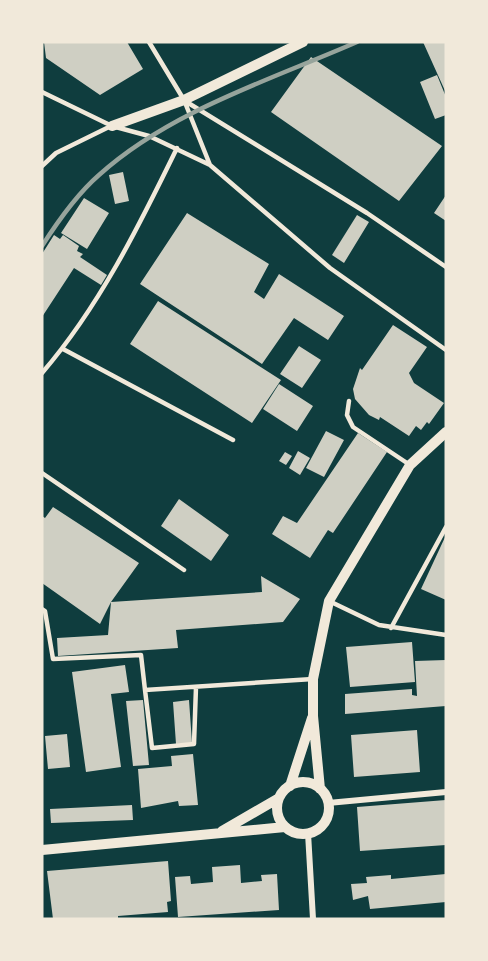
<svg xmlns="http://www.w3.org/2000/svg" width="488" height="961" font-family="Raleway,sans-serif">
  <rect width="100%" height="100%" fill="#0f3d3e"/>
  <path fill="#cfcfc3" d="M44,42H127L143,69L100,95L46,58Z
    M423,42H446V93Z
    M311,57L442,146L399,201L271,112Z
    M437,75L446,97V115L435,119L420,82Z
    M123,172L129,201L115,204L109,175Z
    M446,195V221L434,213Z
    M84,198L109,213L87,249L61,233Z
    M187,213L269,264L254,292L264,299L279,274L344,316L328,340L294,318L262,364L140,284Z
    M357,215L369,222L344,263L332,255Z
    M54,235L60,239L63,235L79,246L77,251L83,254L80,257L107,275L101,285L74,268L42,317V254Z
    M158,301L281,380L252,423L130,344Z
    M393,325L427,347L409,373L414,383L444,403L429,424L427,422L421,430L416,426L409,436L380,417L379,420L369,415L355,399L353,389L360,368L362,370Z
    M299,346L321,360L302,388L280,374Z
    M279,384L313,406L297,431L263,409Z
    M326,431L344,440L324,477L306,468Z
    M358,433L387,452L333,533L328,530L310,558L272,534L283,516L297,523Z
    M298,451L310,458L300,475L289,468Z
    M285,452L292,456L286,465L279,461Z
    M179,499L229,535L211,561L161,526Z
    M53,507L139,563L111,602L262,592L261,576L300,599L283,622L176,630L178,648L58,656L57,638L108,635L111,602L100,624L42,583V516L45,518Z
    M446,535V600L421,589Z
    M412,642L415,682L350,687L346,647Z
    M446,660V706L345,714V694L412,689V695L417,696L415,661Z
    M125,665L129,692L111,694L121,767L86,772L72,672Z
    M143,700L149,765L133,766L126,701Z
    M189,700L192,743L176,744L173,702Z
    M417,730L420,772L354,777L351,735Z
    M67,734L70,767L48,769L45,736Z
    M193,754L198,805L179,806L178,801L141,808L138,769L172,766L171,756Z
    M446,800V845L360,851L357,807Z
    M132,805L133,820L51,823L50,809Z
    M168,861L171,901L167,902L168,912L118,916V919H53L47,871Z
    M240,865L241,883L262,881L261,875L277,874L279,910L178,917L175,877L190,876L191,884L213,882L212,867Z
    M446,874V902L370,909L368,896L353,900L351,884L367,883L366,877L391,875V879Z"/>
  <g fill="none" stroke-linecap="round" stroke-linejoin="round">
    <path stroke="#f1e9da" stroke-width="4.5" d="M149,42L184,100L210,165L330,268L446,350
      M42,92L112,126L149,136L210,165
      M185,101L367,213L446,267
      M42,166L56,153L111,126
      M63,349L233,440
      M42,373C99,307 139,226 177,148
      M349,401L347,415L353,427L410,465
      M42,473L184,570
      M329,601L379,625L446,635
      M42,609L45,611L53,659L141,655L145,690L313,679
      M391,628L446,527
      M145,690L152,748L194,744L196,687"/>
    <path stroke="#f1e9da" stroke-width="6" d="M328,803L446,792
      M308,833L313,919"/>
    <path stroke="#f1e9da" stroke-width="10" d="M112,126L184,100L303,42
      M277 808a26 26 0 1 1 52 0a26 26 0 1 1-52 0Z
      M290,786L312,718
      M320,789L313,716V679L329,601L410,465L446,432
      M222,831L279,798
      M42,850L285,827"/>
    <path stroke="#97a49c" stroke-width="4.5" d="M42,246C58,221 76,195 99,175C170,111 270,80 357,42"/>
  </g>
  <rect width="488" height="961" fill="none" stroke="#f1e9da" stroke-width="87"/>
</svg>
